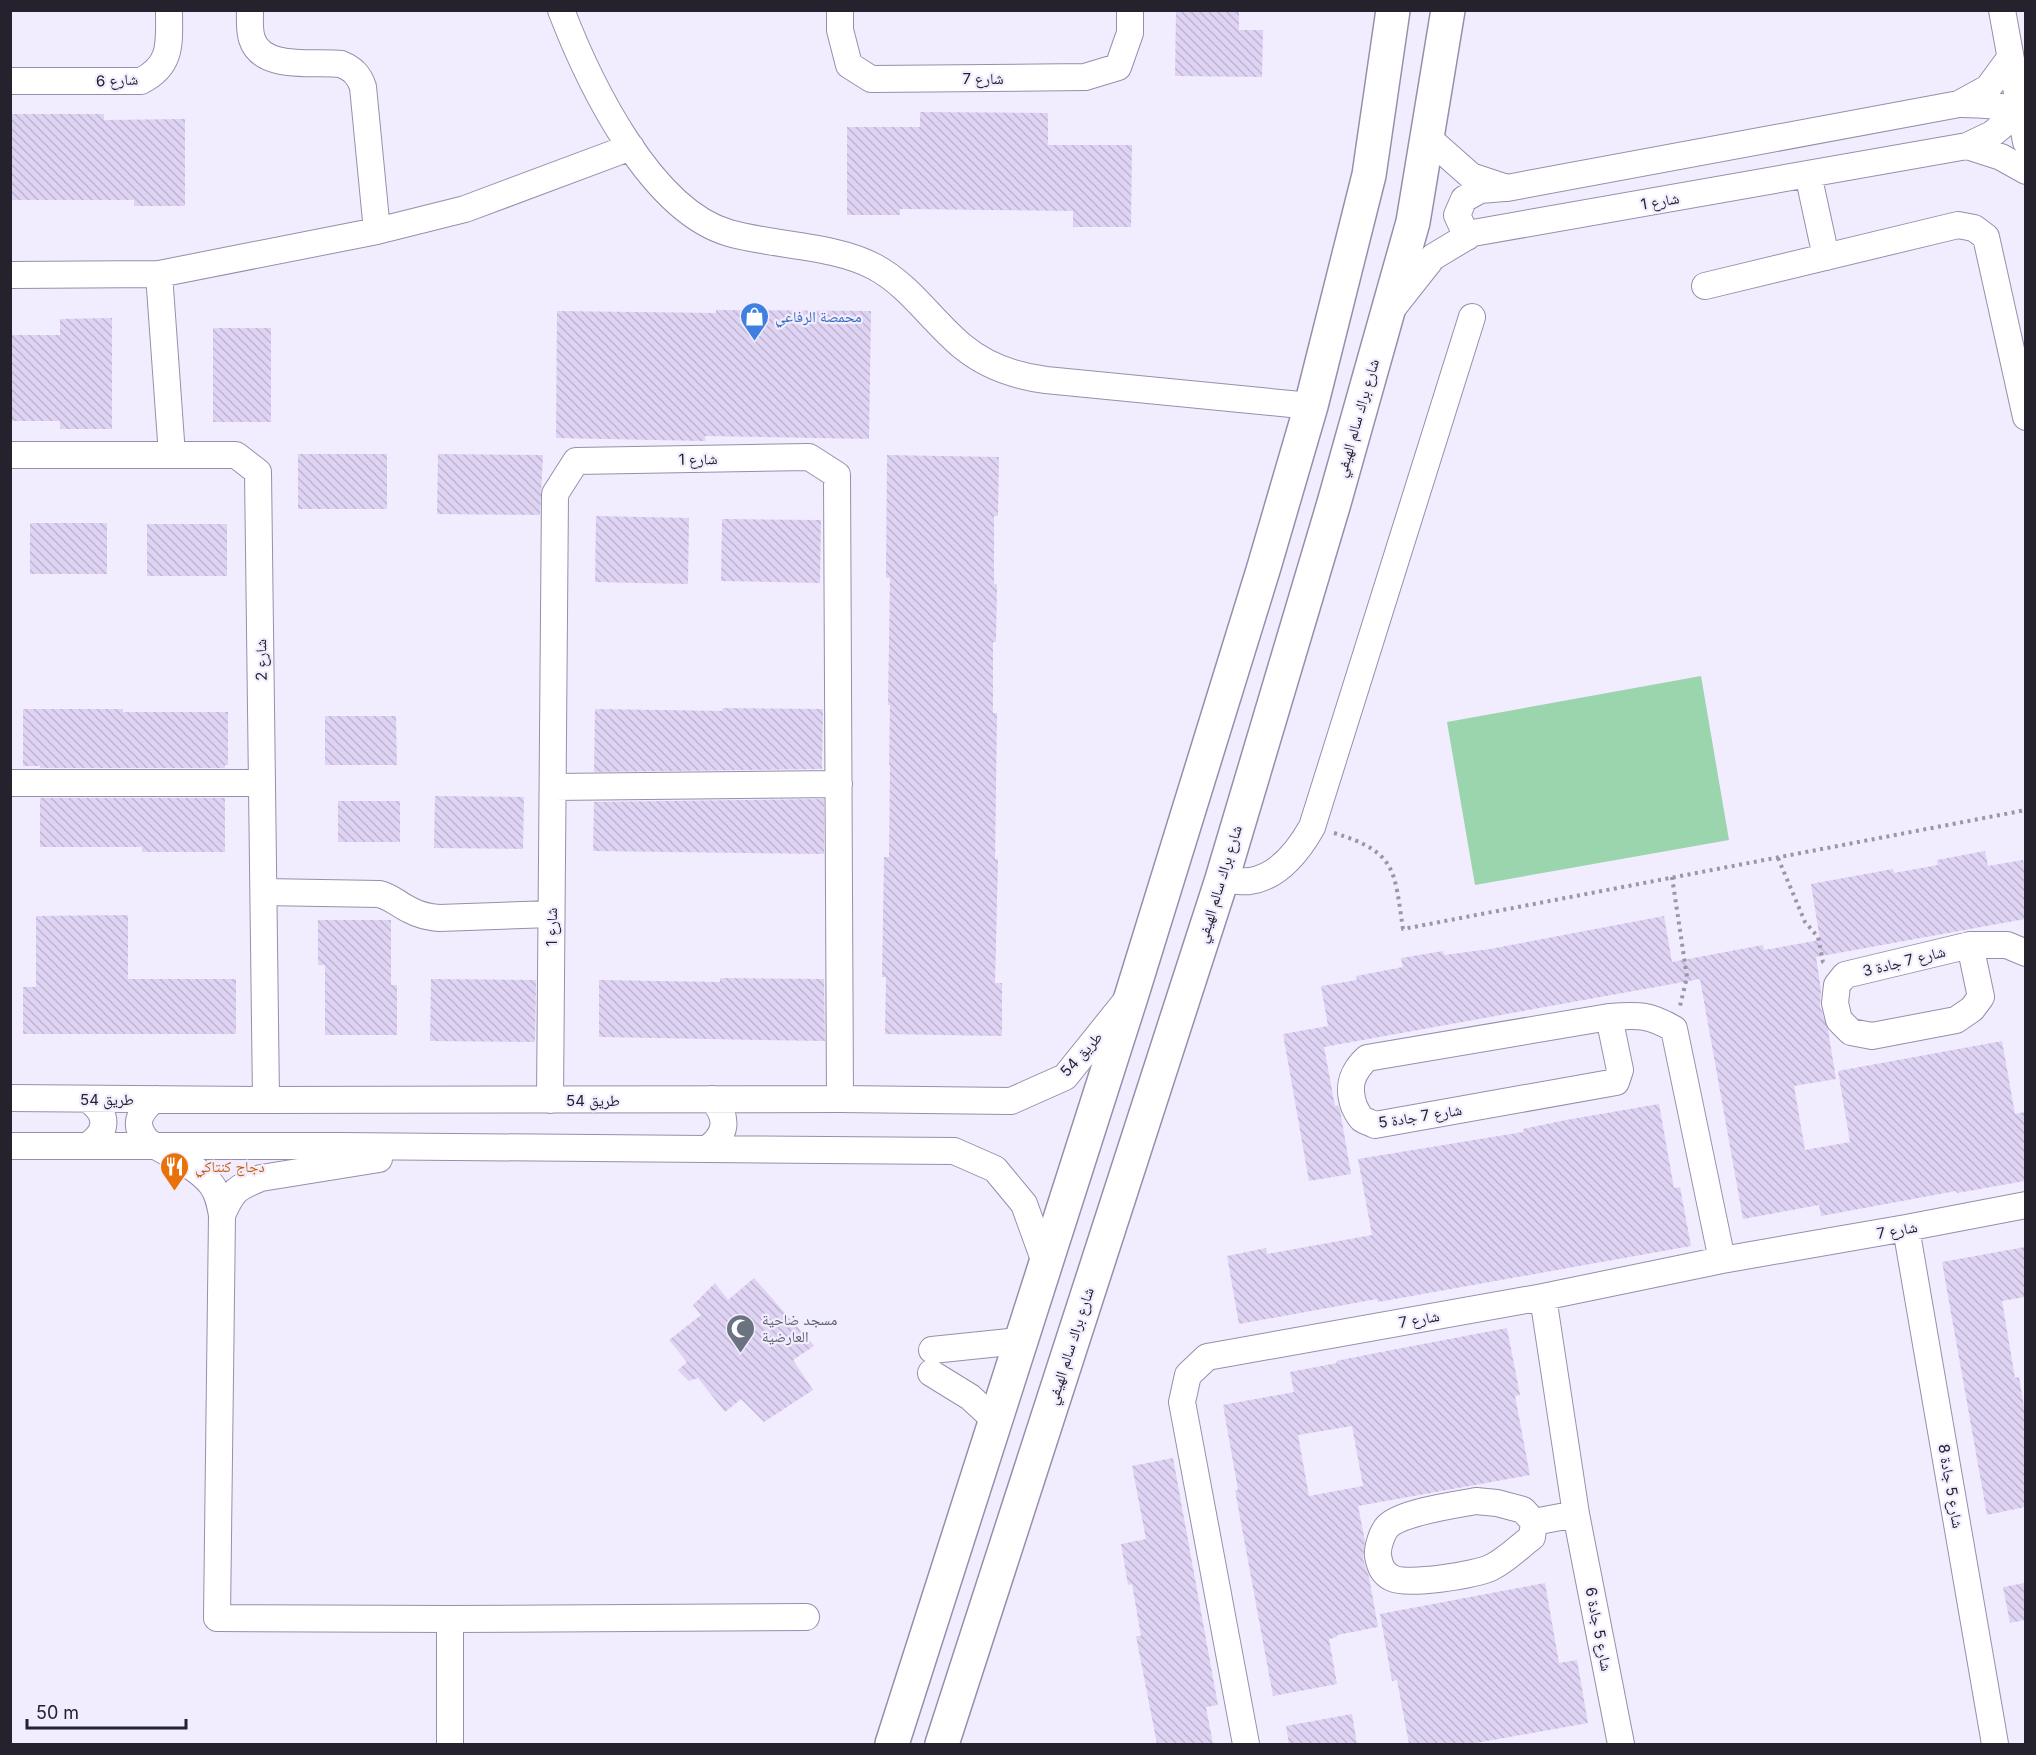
<svg xmlns="http://www.w3.org/2000/svg" width="2036" height="1755" font-family="Inter,'Noto Naskh Arabic',sans-serif">
  <defs>
    <pattern id="building-back-hatch" width="6" height="6" patternUnits="userSpaceOnUse" patternTransform="scale(1.5)"><rect width="6" height="6" fill="#ded3f3"/><path d="M-1 5l2 2M0 0l6 6M5-1l2 2" fill="none" stroke="#beb5d1"/></pattern>
  </defs>
  <rect width="100%" height="100%" fill="#f2ecff"/>
  <path fill="#9bd5ad" d="M1701,676L1729,840L1475,885L1447,722Z"/>
  <path fill="url(#building-back-hatch)" fill-rule="evenodd" d="M1176,10H1239V30H1263L1262,77L1175,76Z
    M920,112L1048,113V145H1132L1131,227H1073V211L900,209V215H847V127H920Z
    M10,114H104V120L185,119V206H134V200H10Z
    M716,310L871,311L869,439L705,436V441L556,438L557,311L716,313Z
    M112,318V429H60V421H10V335H60V319Z
    M213,328H271V422H213Z
    M298,454H387V509H298Z
    M438,454L543,455L540,515L437,514Z
    M887,455L999,457L998,516H994V584H997L996,642H993V713H997L995,859H998L995,983H1002V1036L885,1034L886,977H882L883,919L884,857H889L890,765H889L890,705H888L890,578H886Z
    M596,516L689,518L688,584L595,582Z
    M722,519L821,520L820,583L721,581Z
    M30,523H107V574H30Z
    M147,524H227V576H147Z
    M723,708L823,709L822,769L594,772L595,709L722,711Z
    M23,709H123V712H228V765H225V768H40V766H23Z
    M325,716H396L397,765H325Z
    M435,796L524,797L523,849L434,848Z
    M40,798H225V852H142V847H40Z
    M824,799V854L593,851L594,802Z
    M338,801H400V842H338Z
    M1985,851L1988,866L2023,860L2025,875V919L1816,957L1821,990L1820,1006L1828,1030L1836,1079L1794,1086L1805,1150L1850,1142L1838,1071L2002,1041L2015,1114L2025,1112V1181L1957,1193L1956,1191L1821,1216L1819,1205L1743,1219L1700,979L1324,1047L1335,1106L1338,1105L1340,1110L1351,1174L1309,1181L1283,1034L1328,1026L1321,986L1357,980L1356,976L1403,967L1401,958L1443,951L1444,955L1490,949L1664,916L1672,962L1763,945L1764,950L1820,940L1811,884L1893,869L1894,873L1938,865L1937,860Z
    M128,915V979H236V1034H23V987H36V916Z
    M318,920H391V985H397V1035H325V965H318Z
    M720,978L824,979L825,1041L599,1037V980L720,982Z
    M431,979L536,980L535,1042L430,1041Z
    M1659,1104L1674,1188L1680,1187L1691,1246L1378,1302L1377,1299L1239,1324L1227,1256L1266,1248L1267,1254L1372,1235L1358,1159L1523,1132V1129L1566,1120Z
    M2025,1247V1297L2002,1301L2015,1378L2019,1377L2025,1413V1507L1987,1515L1942,1262Z
    M754,1278L814,1346L793,1360L813,1390L764,1422L741,1399L725,1412L698,1378L689,1381L678,1370L687,1362L669,1340L701,1315L693,1305L715,1283L728,1300Z
    M1507,1328L1520,1395L1515,1396L1530,1475L1358,1506L1365,1541L1363,1559L1369,1577L1378,1627L1337,1635V1637L1329,1639L1337,1684L1273,1696L1235,1490H1238L1223,1405L1294,1392L1290,1372L1337,1363L1336,1361L1376,1353ZM1352,1426L1363,1486L1309,1496L1298,1435Z
    M1173,1458L1218,1705L1206,1707L1213,1744H1157L1136,1636H1141L1132,1584L1128,1585L1121,1544L1146,1539L1132,1466Z
    M1545,1583L1559,1663L1577,1660L1588,1723L1470,1744H1409L1397,1680L1392,1681L1380,1614Z
    M2025,1583V1620L2010,1623L2003,1587Z
    M1352,1714L1357,1744H1289L1286,1726Z"/>
  <g fill="none" stroke-linecap="round" stroke-linejoin="round">
    <defs>
      <path id="minor" d="M250,10C250,20 249,30 252,39C262,71 315,61 341,64C353,69 359,75 363,87L377,231
        M561,10C589,83 650,210 729,233C775,246 834,245 875,267C910,286 932,321 962,346C986,366 1015,376 1046,380L1311,406
        M840,10V30L849,65L871,79L1085,77L1118,67L1130,33V10
        M2002,10L2026,142
        M10,81H141C173,65 169,42 169,10
        M1962,104C1982,104 2000,105 2020,111L1992,134L1967,146
        M1427,137L1471,176L1507,188L1959,104L1988,88L2010,58
        M1808,174L1826,257
        M1467,237L1457,215L1464,199L1480,190L1504,188
        M159,274L172,455
        M10,275L159,274L377,231L465,209L631,147
        M1705,286L1958,225L1974,228L1986,237L2026,417
        M1392,309L1433,257L1473,233L1967,146L2001,157L2026,171
        M10,455H236L258,472L266,1100
        M10,783H262
        M553,787L839,784
        M1222,879C1231,880 1241,882 1250,881C1278,877 1299,850 1312,827L1472,317
        M264,892L379,894C392,897 399,905 410,910C419,915 428,917 439,918L551,914
        M1970,945L1981,997L1972,1009L1956,1020L1872,1036L1851,1032L1839,1020L1835,1003L1837,985L1845,975L1970,945H2007L2026,953
        M1609,1017L1620,1070L1616,1082L1375,1125C1371,1123 1365,1121 1362,1119C1358,1115 1356,1110 1354,1106C1347,1086 1352,1072 1367,1058L1609,1017C1638,1015 1648,1014 1674,1029L1722,1260
        M10,1098L266,1100L840,1099L1011,1101L1065,1077L1126,1001
        M156,1099C142,1108 132,1123 145,1138C148,1143 156,1146 161,1149C178,1159 198,1168 211,1184C218,1193 220,1204 222,1215L217,1618L450,1619L806,1617
        M550,1100L555,494L576,461L809,457L837,475L840,1099
        M10,1146H341L954,1151L995,1169L1024,1204L1046,1265
        M87,1146C108,1132 109,1115 89,1100
        M707,1149C727,1134 729,1118 712,1099
        M222,1215C233,1190 236,1188 261,1178L379,1159
        M1906,1228L1995,1744
        M1543,1297L1576,1514L1621,1744
        M932,1350L1019,1341
        M931,1373L970,1397L995,1420
        M1476,1501L1497,1503L1523,1510L1534,1522L1532,1537C1519,1547 1506,1560 1492,1567C1476,1575 1407,1586 1392,1578C1382,1573 1380,1566 1378,1556C1377,1548 1382,1532 1388,1526C1403,1512 1454,1505 1476,1501Z
        M1534,1522L1576,1514
        M450,1744V1619
        M1246,1744L1182,1402L1188,1375L1207,1357L1543,1297L1722,1260L1906,1228L2026,1205"/>
      <path id="major" d="M892,1744L1132,994L1264,567L1311,406L1369,175L1393,10
        M942,1744L1222,879L1334,503L1413,222L1448,10"/>
    </defs>
    <use href="#minor" stroke="#988eab" stroke-width="28"/>
    <use href="#major" stroke="#988eab" stroke-width="36"/>
    <path stroke="#9b96a6" stroke-width="4" stroke-dasharray="3 4.5" stroke-linecap="butt" d="M1334,833C1397,852 1394,870 1403,929L2026,810
      M1778,858L1805,922L1818,937L1823,962L1827,964
      M1672,877L1687,977L1680,1006"/>
    <use href="#minor" stroke="#fff" stroke-width="26"/>
    <use href="#major" stroke="#fff" stroke-width="33"/>
  </g>
  <defs>
    <symbol id="shop-pin" viewBox="-11 -11 22 30"><path d="M0 17L-7.5 6A9.5 9.5 0 1 1 7.5 6Z" fill="#3f7fe0" stroke="#f2ecff"/><path d="M-5-2.5h2.3a2.7 3.5 0 0 1 5.4 0H5L5.5 6h-11ZM-1.5-2.5h3a1.5 2.3 0 0 0-3 0Z" fill="#fff"/></symbol>
    <symbol id="restaurant-pin" viewBox="-11 -11 22 30"><path d="M0 17L-7.5 6A9.5 9.5 0 1 1 7.5 6Z" fill="#e8710a" stroke="#f2ecff"/><path d="M-5-6h1v4h1v-4h1v4h1v-4h1v5L-1.5 .5V6h-2V.5L-5-1ZM5-6V6H3V1.5H1.5Q1.5-4 5-6Z" fill="#fff"/></symbol>
    <symbol id="mosque-pin" viewBox="-11 -11 22 30"><path d="M0 17L-7.5 6A9.5 9.5 0 1 1 7.5 6Z" fill="#6b7280" stroke="#f2ecff"/><path d="M3.5-4.9A6 6 0 1 0 3.5 4.9A5 5 0 1 1 3.5-4.9Z" fill="#fff"/></symbol>
  </defs>
  <g fill-rule="evenodd">
    <use href="#shop-pin" x="738" y="300" width="33" height="45"/>
    <use href="#restaurant-pin" x="158" y="1150" width="33" height="45"/>
    <use href="#mosque-pin" x="724" y="1312" width="33" height="45"/>
  </g>
  <g text-anchor="middle" dominant-baseline="central" stroke-width="4.5" stroke-linejoin="round" paint-order="stroke">
    <g font-size="15" fill="#25212d" stroke="#f2ecff">
      <text x="983" y="78">شارع 7</text>
      <text transform="translate(117 80) rotate(-3)">شارع 6</text>
      <text transform="translate(1660 201) rotate(-10)">شارع 1</text>
      <text transform="translate(1357 418) rotate(-74)">شارع براك سالم الهيفي</text>
      <text transform="translate(698 459) rotate(-1)">شارع 1</text>
      <text transform="translate(261 660) rotate(-91)">شارع 2</text>
      <text transform="translate(1219 884) rotate(-73)">شارع براك سالم الهيفي</text>
      <text transform="translate(551 927) rotate(-90)">شارع 1</text>
      <text transform="translate(1904 961) rotate(-14)">شارع 7 جادة 3</text>
      <text transform="translate(1081 1054) rotate(-48)">طريق 54</text>
      <text x="107" y="1099">طريق 54</text>
      <text x="593" y="1100">طريق 54</text>
      <text transform="translate(1420 1116) rotate(-9)">شارع 7 جادة 5</text>
      <text transform="translate(1897 1230) rotate(-10)">شارع 7</text>
      <text transform="translate(1419 1319) rotate(-10)">شارع 7</text>
      <text transform="translate(1070 1346) rotate(-72)">شارع براك سالم الهيفي</text>
      <text transform="translate(1951 1486) rotate(80)">شارع 5 جادة 8</text>
      <text transform="translate(1599 1629) rotate(79)">شارع 5 جادة 6</text>
    </g>
    <g font-size="15" fill="#366cbe" stroke="#f2ecff" text-anchor="start">
      <text x="775" y="316">محمصة الرفاعي</text>
    </g>
    <g font-size="15" fill="#c56008" stroke="#f2ecff" text-anchor="start">
      <text x="195" y="1166">دجاج كنتاكي</text>
    </g>
    <g font-size="15" fill="#5b616d" stroke="#f2ecff" text-anchor="start">
      <text x="762" y="1319">مسجد ضاحية<tspan x="762" dy="17">العارضية</tspan></text>
    </g>
  </g>
  <rect width="2036" height="1755" fill="none" stroke="#25212d" stroke-width="24"/>
  <path d="M27 1719v9h159v-9" fill="none" stroke="#25212d" stroke-width="3"/>
  <text x="36" y="1719" font-size="18" fill="#25212d" stroke="#f2ecff" stroke-width="4.5" paint-order="stroke">50 m</text>
</svg>
